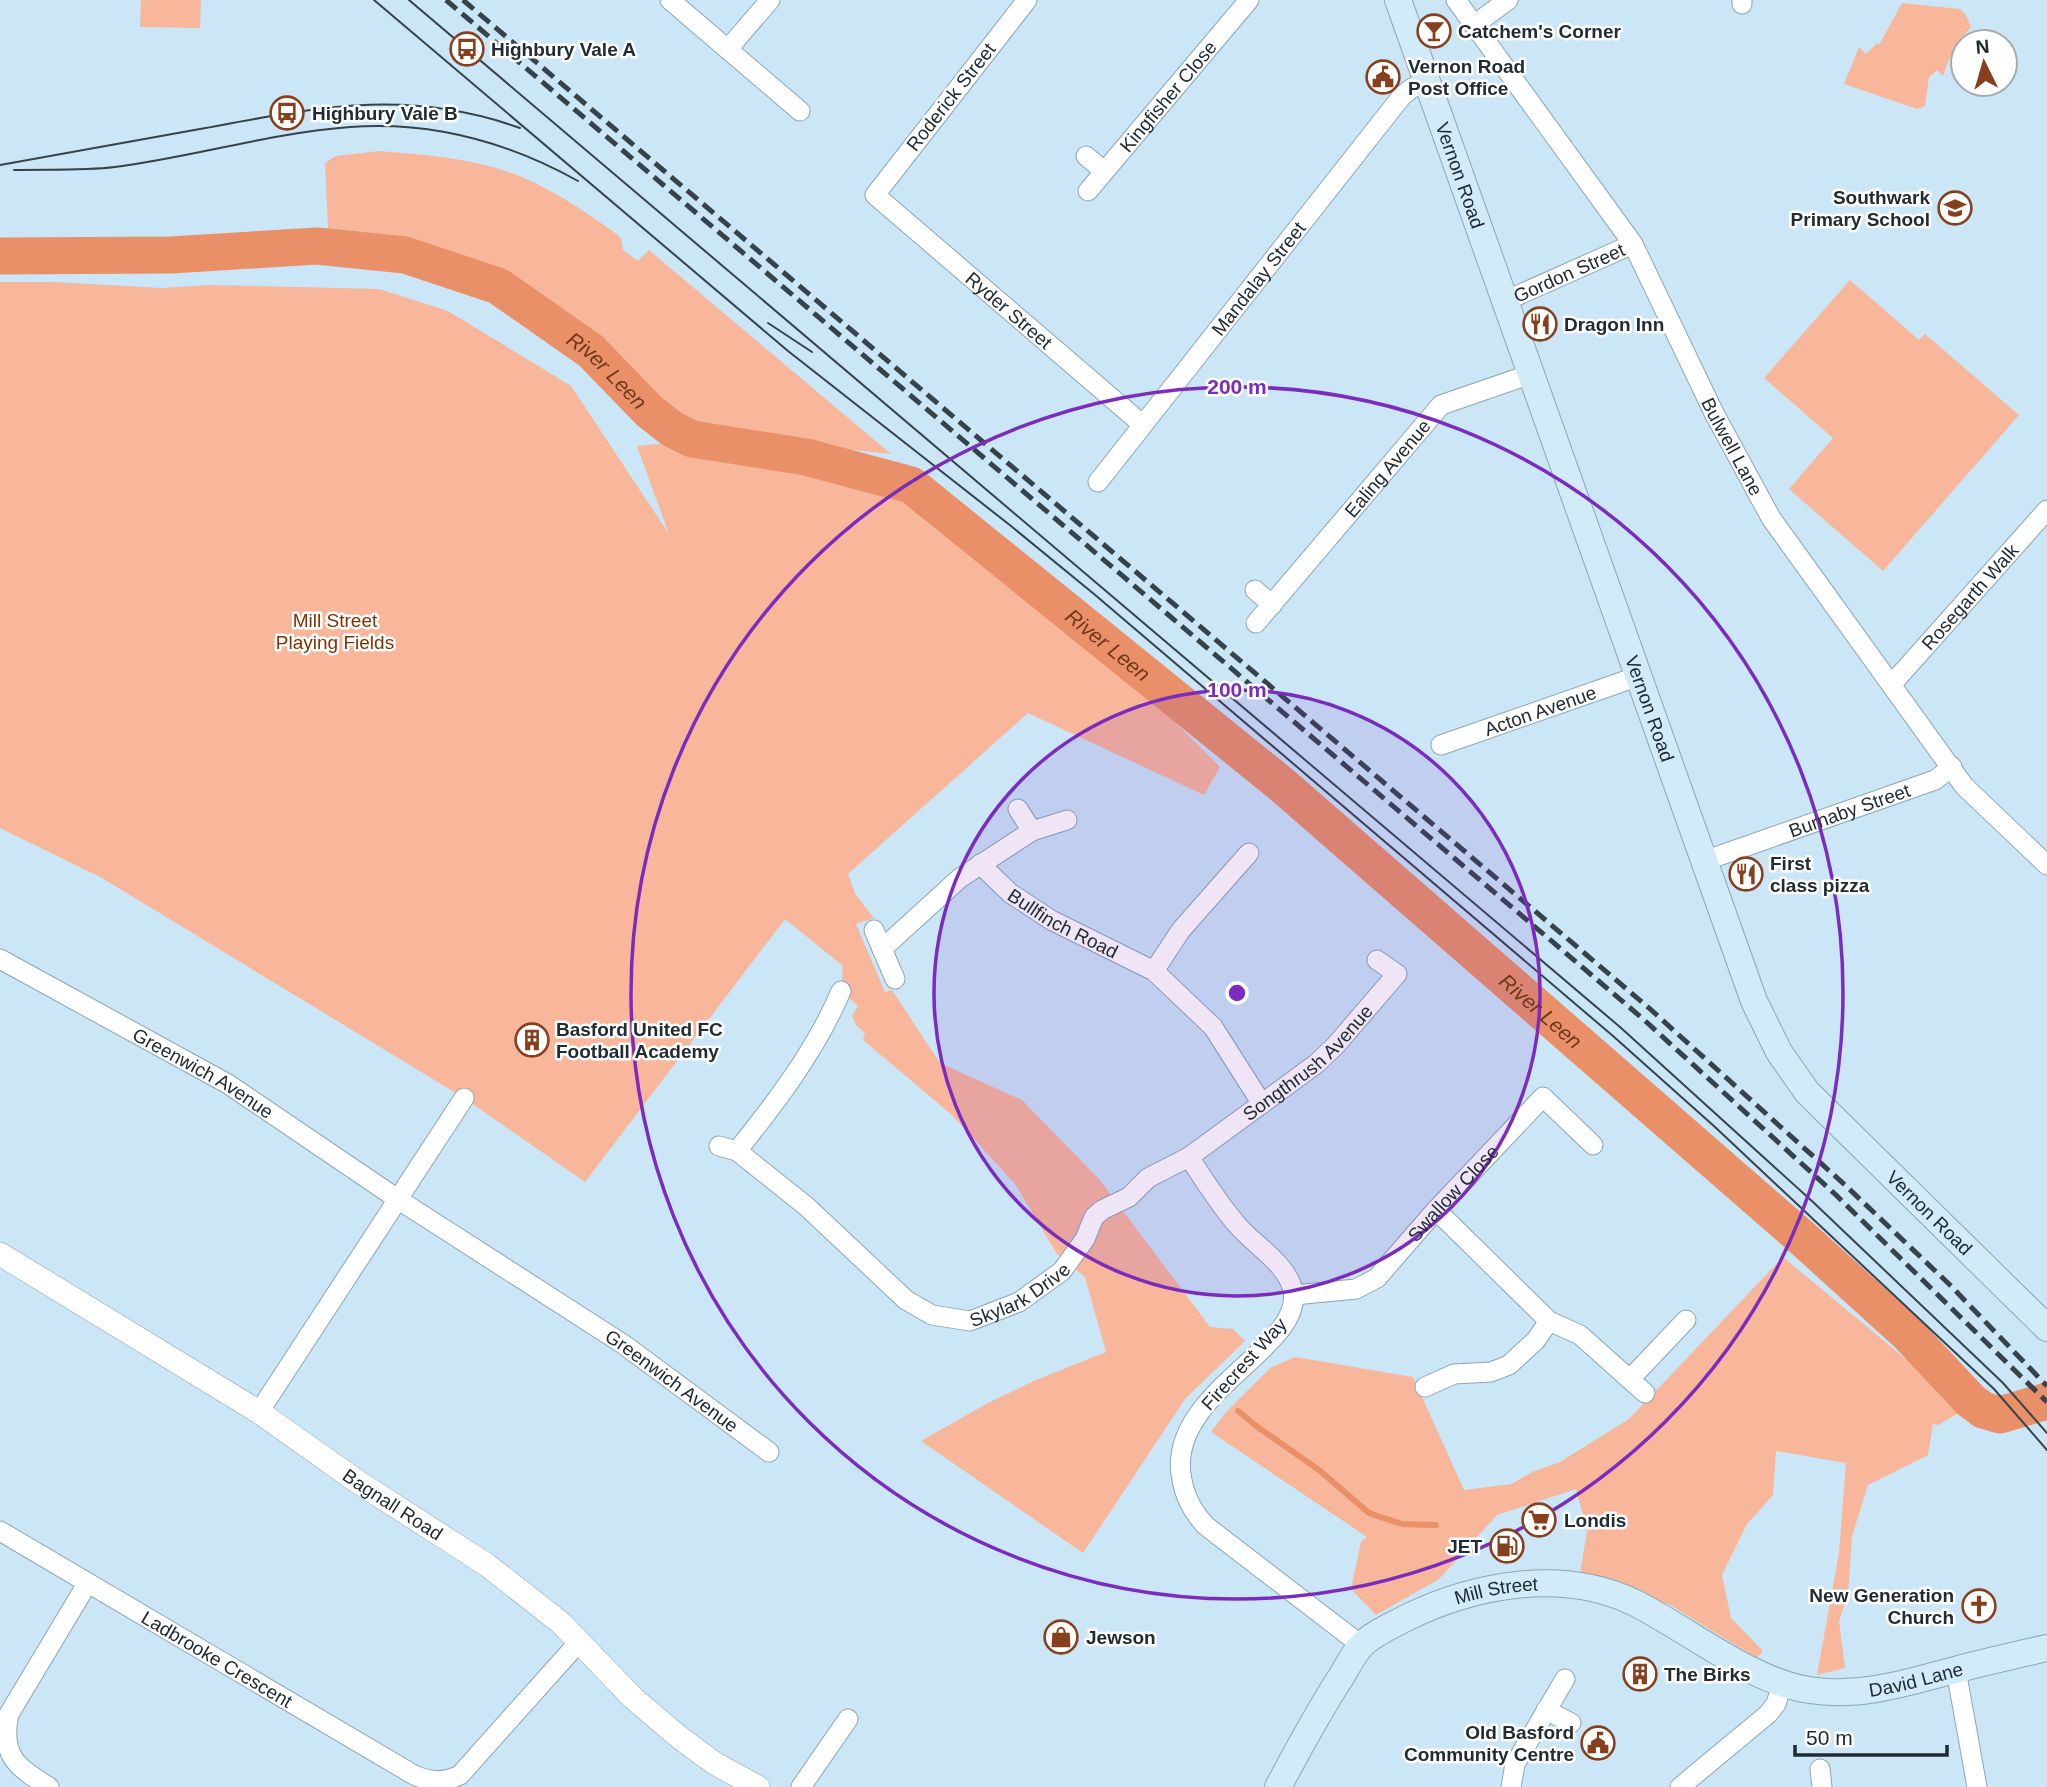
<svg xmlns="http://www.w3.org/2000/svg" width="2047" height="1787" font-family="Arial,sans-serif">
  <rect width="100%" height="100%" fill="#cae6f7"/>
  <path fill="#f8b79b" d="M141,0H201L200,28L140,27Z
    M1902,3L1960,9L1966,15L1971,27C1957,42 1949,57 1943,76L1937,70L1929,77L1925,106L1917,109L1844,84L1859,47L1866,54L1877,43L1879,45Z
    M379,151C417,154 458,157 496,168C541,181 580,208 618,235L621,239L623,250L638,261L649,250L891,454L693,433L671,427L655,418L578,343L534,312L407,262L329,251L325,163L336,156Z
    M1850,280L1919,340L1925,334L2019,415L1883,571L1789,489L1833,438L1764,378Z
    M0,282H54L161,288L211,285L379,289L448,311L571,386L669,534L637,446L675,442L913,481L1085,632L1220,767L1204,795L1028,713L848,874L855,894L874,918L856,924L885,992L892,990L940,1063L1022,1100L1099,1179L1210,1327L1233,1329L1245,1341L1185,1399L1083,1553L921,1441L988,1403L1036,1380L1106,1352L1085,1277L1057,1254L1015,1184L952,1115L863,1040L865,1033L856,1025L852,1016L858,1006L841,991L843,966L785,919L585,1182L464,1098L102,878L0,828Z
    M1783,1257L1966,1409L1938,1425L1933,1424L1928,1455L1868,1485L1852,1536L1848,1595L1839,1621L1845,1668L1817,1675L1839,1553L1846,1463L1776,1451L1773,1495L1747,1524L1722,1575L1731,1618L1763,1651L1757,1658L1670,1605L1580,1574L1587,1531L1576,1489L1497,1515L1439,1579L1376,1615L1351,1589L1361,1542L1367,1537L1211,1432L1226,1412L1270,1368L1295,1357L1413,1377L1464,1490L1512,1484L1532,1472L1560,1462L1629,1419Z"/>
  <g fill="none" stroke-linecap="round" stroke-linejoin="round">
    <path stroke="#e99068" stroke-width="6" d="M1238,1411L1259,1428L1319,1470L1369,1513L1402,1524L1436,1525"/>
    <path stroke="#e99068" stroke-width="37" id="s1" d="M0,256L171,255L317,246L405,255L498,286L591,351L649,411L672,429L692,439L806,457L911,485L1281,784L1801,1237L1908,1334L1971,1401L1983,1410L2000,1415L2047,1401"/>
    <defs>
      <g id="minor">
        <path d="M670,0L800,111"/>
        <path id="s2" d="M1027,0L875,195L1143,425"/>
        <path id="s3" d="M1456,0L1633,244L1714,413L1771,518L1964,786L2047,865"/>
        <path d="M1742,0V4"/>
        <path d="M1474,25L1508,0"/>
        <path d="M728,49L770,0"/>
        <path d="M1086,156L1104,171"/>
        <path id="s4" d="M1088,191L1249,0"/>
        <path id="s5" d="M1505,301L1633,244"/>
        <path id="s6" d="M1098,482L1402,96L1412,88L1427,83"/>
        <path d="M1255,590L1272,605"/>
        <path id="s7" d="M1256,623L1441,405L1531,374"/>
        <path id="s8" d="M1892,684L2047,510"/>
        <path id="s9" d="M1441,745L1639,676"/>
        <path d="M1018,809L1032,831L1067,820"/>
        <path id="s10" d="M1704,861L1935,780L1952,767"/>
        <path id="s11" d="M980,864L1010,893L1051,920L1154,971L1213,1027L1262,1104"/>
        <path d="M874,930L895,979"/>
        <path d="M882,949L960,878L1032,831"/>
        <path id="s12" d="M0,959L228,1084L399,1200L623,1344L769,1452"/>
        <path d="M1154,971L1181,930L1249,853"/>
        <path id="s13" d="M719,1146L737,1151L806,1206L906,1300L932,1315L970,1321L1019,1302L1062,1271L1085,1239L1094,1217L1102,1210L1129,1197L1148,1178L1189,1157L1316,1064L1335,1046L1397,974L1377,960"/>
        <path d="M737,1151C777,1101 816,1050 841,991"/>
        <path d="M1189,1157C1205,1181 1220,1206 1239,1227C1256,1246 1288,1265 1293,1291C1304,1347 1170,1392 1181,1474C1184,1495 1191,1510 1206,1526L1361,1645"/>
        <path d="M1436,1210L1549,1321L1580,1335L1645,1393"/>
        <path id="s14" d="M1294,1295L1356,1289L1377,1278L1436,1210L1543,1097L1593,1145"/>
        <path d="M1631,1378L1686,1320"/>
        <path d="M1425,1387L1454,1374L1491,1372L1509,1365L1536,1340L1549,1321"/>
        <path d="M259,1412L464,1098"/>
        <path id="s15" d="M0,1531L414,1775C430,1782 443,1783 460,1775L579,1642"/>
        <path d="M1956,1670L1977,1787"/>
        <path d="M1546,1710L1571,1723"/>
        <path d="M1820,1769L1822,1787"/>
        <path d="M49,1787C17,1767 0,1756 9,1714L87,1584"/>
        <path d="M801,1787L848,1719"/>
        <path d="M1511,1787L1515,1764L1565,1679"/>
        <path d="M1680,1787L1768,1714L1776,1704L1782,1684"/>
      </g>
      <g id="tertiary">
        <path id="s16" d="M0,1254L259,1412L358,1482L487,1565L561,1623L633,1698L679,1737L714,1763L758,1787"/>
      </g>
      <g id="secondary">
        <path id="s17" d="M1398,0L1754,1001L1779,1052L1807,1092L2047,1328"/>
        <path id="s18" d="M1278,1787C1298,1750 1318,1712 1341,1677C1347,1667 1353,1655 1361,1646C1372,1634 1391,1626 1406,1618C1475,1584 1563,1568 1635,1603C1689,1630 1750,1681 1809,1690C1860,1698 1906,1683 1955,1670C1985,1662 2016,1655 2047,1648"/>
      </g>
    </defs>
    <use href="#minor" stroke="#8ca6b6" stroke-width="21"/>
    <use href="#tertiary" stroke="#8ca6b6" stroke-width="24"/>
    <use href="#secondary" stroke="#8ca6b6" stroke-width="28"/>
    <use href="#minor" stroke="#fff" stroke-width="19"/>
    <use href="#tertiary" stroke="#fff" stroke-width="23"/>
    <use href="#secondary" stroke="#d2ebf8" stroke-width="26"/>
    <path stroke="#36434b" stroke-width="2" d="M374,0L788,351L1011,526L1094,594L1613,1036L1715,1127L1994,1389L2047,1450
      M409,0L1620,1027L1813,1202L2003,1383L2047,1433
      M0,165C67,153 133,141 200,129C315,108 405,87 520,128
      M14,170C47,169 81,171 115,167C193,157 270,133 350,127C431,121 508,142 578,181
      M768,323L812,352"/>
    <path stroke="#36434b" stroke-width="5" stroke-dasharray="14 7" stroke-linecap="butt" d="M446,0L1642,1018L1836,1195L2047,1402
      M463,0L1649,1008L1845,1185L1949,1284L2047,1386"/>
  </g>
  <circle cx="1237" cy="993" r="303" fill="#7b2cbf" fill-opacity=".12"/>
  <g fill="none" stroke="#7b2cbf" stroke-width="3.5">
    <circle cx="1237" cy="993" r="303"/>
    <circle cx="1237" cy="993" r="606"/>
  </g>
  <defs>
    <symbol id="bar-ring" viewBox="-11 -11 22 22"><circle r="9.5" fill="#fff" stroke="#87401e" stroke-width="1.5"/><path d="M-6-5H6L.8 .8V4.5H3.5V6h-7V4.5H-.8V.8Z" fill="#87401e"/></symbol>
    <symbol id="bus-ring" viewBox="-11 -11 22 22"><circle r="9.5" fill="#fff" stroke="#87401e" stroke-width="1.5"/><path d="M-5-6H5V4H4V6H2V4H-2V6H-4V4H-5ZM-3.5-4V0h7V-4ZM-3.5 1.2v1.5H-2V1.2ZM2 1.2v1.5H3.5V1.2Z" fill="#87401e"/></symbol>
    <symbol id="civic-ring" viewBox="-11 -11 22 22"><circle r="9.5" fill="#fff" stroke="#87401e" stroke-width="1.5"/><path d="M-.6-6.5H3V-4.5H.6V-3L4-1V1h2V6H-6V1h2V-1L-.6-3ZM-1.2 2.5V6h2.4V2.5Z" fill="#87401e"/></symbol>
    <symbol id="school-ring" viewBox="-11 -11 22 22"><circle r="9.5" fill="#fff" stroke="#87401e" stroke-width="1.5"/><path d="M0-5L7-2L0 1L-7-2ZM-4 1L0 2.5L4 1V4Q0 6-4 4Z" fill="#87401e"/></symbol>
    <symbol id="restaurant-ring" viewBox="-11 -11 22 22"><circle r="9.5" fill="#fff" stroke="#87401e" stroke-width="1.5"/><path d="M-5-6h1v4h1v-4h1v4h1v-4h1v5L-1.5 .5V6h-2V.5L-5-1ZM5-6V6H3V1.5H1.5Q1.5-4 5-6Z" fill="#87401e"/></symbol>
    <symbol id="building-ring" viewBox="-11 -11 22 22"><circle r="9.5" fill="#fff" stroke="#87401e" stroke-width="1.5"/><path d="M-4-6H4V6H1V3H-1V6H-4ZM-2.5-4.3h1.7v1.8h-1.7ZM.8-4.3h1.7v1.8H.8ZM-2.5-1h1.7V.8h-1.7ZM.8-1h1.7V.8H.8Z" fill="#87401e"/></symbol>
    <symbol id="supermarket-ring" viewBox="-11 -11 22 22"><circle r="9.5" fill="#fff" stroke="#87401e" stroke-width="1.5"/><path d="M-6-5.5h2.5l.6 2H6L4.5 2H-2.5L-4.4-4H-6ZM-1.5 3.2a1.3 1.3 0 1 0 .1 0ZM3 3.2a1.3 1.3 0 1 0 .1 0Z" fill="#87401e"/></symbol>
    <symbol id="fuel-ring" viewBox="-11 -11 22 22"><circle r="9.5" fill="#fff" stroke="#87401e" stroke-width="1.5"/><path d="M-5.5-6h7V0h2V4h1.3V-2.5L3-4.5l.8-.8L6-3V5H2.5V1h-1V6h-7ZM-4.2-4.7v3.2H.2V-4.7Z" fill="#87401e"/></symbol>
    <symbol id="church-ring" viewBox="-11 -11 22 22"><circle r="9.5" fill="#fff" stroke="#87401e" stroke-width="1.5"/><path d="M-1.2-6h2.4v3.5h3.3v2.4h-3.3V6h-2.4V-.1h-3.3v-2.4h3.3Z" fill="#87401e"/></symbol>
    <symbol id="shop-ring" viewBox="-11 -11 22 22"><circle r="9.5" fill="#fff" stroke="#87401e" stroke-width="1.5"/><path d="M-5-2.5h2.3a2.7 3.5 0 0 1 5.4 0H5L5.5 6h-11ZM-1.5-2.5h3a1.5 2.3 0 0 0-3 0Z" fill="#87401e"/></symbol>
  </defs>
  <g fill-rule="evenodd">
    <use href="#bar-ring" x="1415" y="12" width="38" height="38"/>
    <use href="#bus-ring" x="448" y="30" width="38" height="38"/>
    <use href="#civic-ring" x="1364" y="58" width="38" height="38"/>
    <use href="#bus-ring" x="268" y="94" width="38" height="38"/>
    <use href="#school-ring" x="1936" y="189" width="38" height="38"/>
    <use href="#restaurant-ring" x="1521" y="305" width="38" height="38"/>
    <use href="#restaurant-ring" x="1727" y="855" width="38" height="38"/>
    <use href="#building-ring" x="513" y="1021" width="38" height="38"/>
    <use href="#supermarket-ring" x="1520" y="1501" width="38" height="38"/>
    <use href="#fuel-ring" x="1488" y="1527" width="38" height="38"/>
    <use href="#church-ring" x="1960" y="1587" width="38" height="38"/>
    <use href="#shop-ring" x="1042" y="1618" width="38" height="38"/>
    <use href="#building-ring" x="1621" y="1655" width="38" height="38"/>
    <use href="#civic-ring" x="1579" y="1724" width="38" height="38"/>
  </g>
  <g text-anchor="middle" dominant-baseline="central" stroke-width="5" stroke-linejoin="round" paint-order="stroke">
    <g font-size="19" font-weight="bold" fill="#212c32" stroke="#fff" text-anchor="start">
      <text x="1458" y="31">Catchem's Corner</text>
      <text x="491" y="49">Highbury Vale A</text>
      <text x="1408" y="66">Vernon Road<tspan x="1408" dy="22">Post Office</tspan></text>
      <text x="312" y="113">Highbury Vale B</text>
      <text x="1930" y="197" text-anchor="end">Southwark<tspan x="1930" dy="22">Primary School</tspan></text>
      <text x="1564" y="324">Dragon Inn</text>
      <text x="1770" y="863">First<tspan x="1770" dy="22">class pizza</tspan></text>
      <text x="556" y="1029">Basford United FC<tspan x="556" dy="22">Football Academy</tspan></text>
      <text x="1564" y="1520">Londis</text>
      <text x="1482" y="1546" text-anchor="end">JET</text>
      <text x="1954" y="1595" text-anchor="end">New Generation<tspan x="1954" dy="22">Church</tspan></text>
      <text x="1086" y="1637">Jewson</text>
      <text x="1664" y="1674">The Birks</text>
      <text x="1574" y="1732" text-anchor="end">Old Basford<tspan x="1574" dy="22">Community Centre</tspan></text>
    </g>
    <g font-size="19" fill="#212c32" stroke="#fff">
      <text stroke="none"><textPath href="#s4" startOffset="124">Kingfisher Close</textPath></text>
      <text transform="translate(951 97) rotate(-52)">Roderick Street</text>
      <text stroke="none"><textPath href="#s17" startOffset="186">Vernon Road</textPath></text>
      <text stroke="none"><textPath href="#s5" startOffset="70">Gordon Street</textPath></text>
      <text stroke="none"><textPath href="#s6" startOffset="259">Mandalay Street</textPath></text>
      <text stroke="none"><textPath href="#s2" startOffset="424">Ryder Street</textPath></text>
      <text stroke="none"><textPath href="#s3" startOffset="527">Bulwell Lane</textPath></text>
      <text stroke="none"><textPath href="#s7" startOffset="203">Ealing Avenue</textPath></text>
      <text stroke="none"><textPath href="#s8" startOffset="117">Rosegarth Walk</textPath></text>
      <text stroke="none"><textPath href="#s17" startOffset="752">Vernon Road</textPath></text>
      <text stroke="none"><textPath href="#s9" startOffset="105">Acton Avenue</textPath></text>
      <text stroke="none"><textPath href="#s10" startOffset="154">Burnaby Street</textPath></text>
      <text stroke="none"><textPath href="#s11" startOffset="103">Bullfinch Road</textPath></text>
      <text stroke="none"><textPath href="#s13" startOffset="747">Songthrush Avenue</textPath></text>
      <text stroke="none"><textPath href="#s12" startOffset="233">Greenwich Avenue</textPath></text>
      <text stroke="none"><textPath href="#s14" startOffset="200">Swallow Close</textPath></text>
      <text stroke="none"><textPath href="#s17" startOffset="1340">Vernon Road</textPath></text>
      <text stroke="none"><textPath href="#s13" startOffset="369">Skylark Drive</textPath></text>
      <text transform="translate(1244 1364) rotate(-48)">Firecrest Way</text>
      <text stroke="none"><textPath href="#s12" startOffset="794">Greenwich Avenue</textPath></text>
      <text stroke="none"><textPath href="#s16" startOffset="466">Bagnall Road</textPath></text>
      <text stroke="none"><textPath href="#s18" startOffset="312">Mill Street</textPath></text>
      <text stroke="none"><textPath href="#s15" startOffset="252">Ladbrooke Crescent</textPath></text>
      <text stroke="none"><textPath href="#s18" startOffset="758">David Lane</textPath></text>
    </g>
    <g font-size="19" fill="#803101" stroke="#fff">
      <text x="335" y="620">Mill Street<tspan x="335" dy="22">Playing Fields</tspan></text>
    </g>
    <g font-size="21" font-style="italic" fill="#71371c" stroke="#fff">
      <text stroke="none"><textPath href="#s1" startOffset="642">River Leen</textPath></text>
      <text stroke="none"><textPath href="#s1" startOffset="1230">River Leen</textPath></text>
      <text stroke="none"><textPath href="#s1" startOffset="1797">River Leen</textPath></text>
    </g>
  </g>
  <circle cx="1237" cy="993" r="10" fill="#7b2cbf" stroke="#fff" stroke-width="3.5"/>
  <g font-size="21" text-anchor="middle" font-weight="bold" fill="#7b2cbf" stroke="#fff" stroke-width="5" stroke-linejoin="round" paint-order="stroke">
    <text x="1237" y="394">200 m</text>
    <text x="1237" y="697">100 m</text>
  </g>
  <g transform="translate(1984 63) rotate(355)"><circle r="33" fill="#ffffff" stroke="#a6abad" stroke-width="2"/>
  <path d="M0-5L12 26L0 18L-12 26Z" fill="#87401e"/>
  <text y="-10" font-size="19" font-weight="bold" text-anchor="middle" fill="#212c32">N</text>
  </g>
  <path d="M1795 1745v10h152v-10" fill="none" stroke="#212c32" stroke-width="3.5"/>
  <text x="1806" y="1745" font-size="21" fill="#212c32" stroke="#ffffff" stroke-width="5" paint-order="stroke">50 m</text>
</svg>
